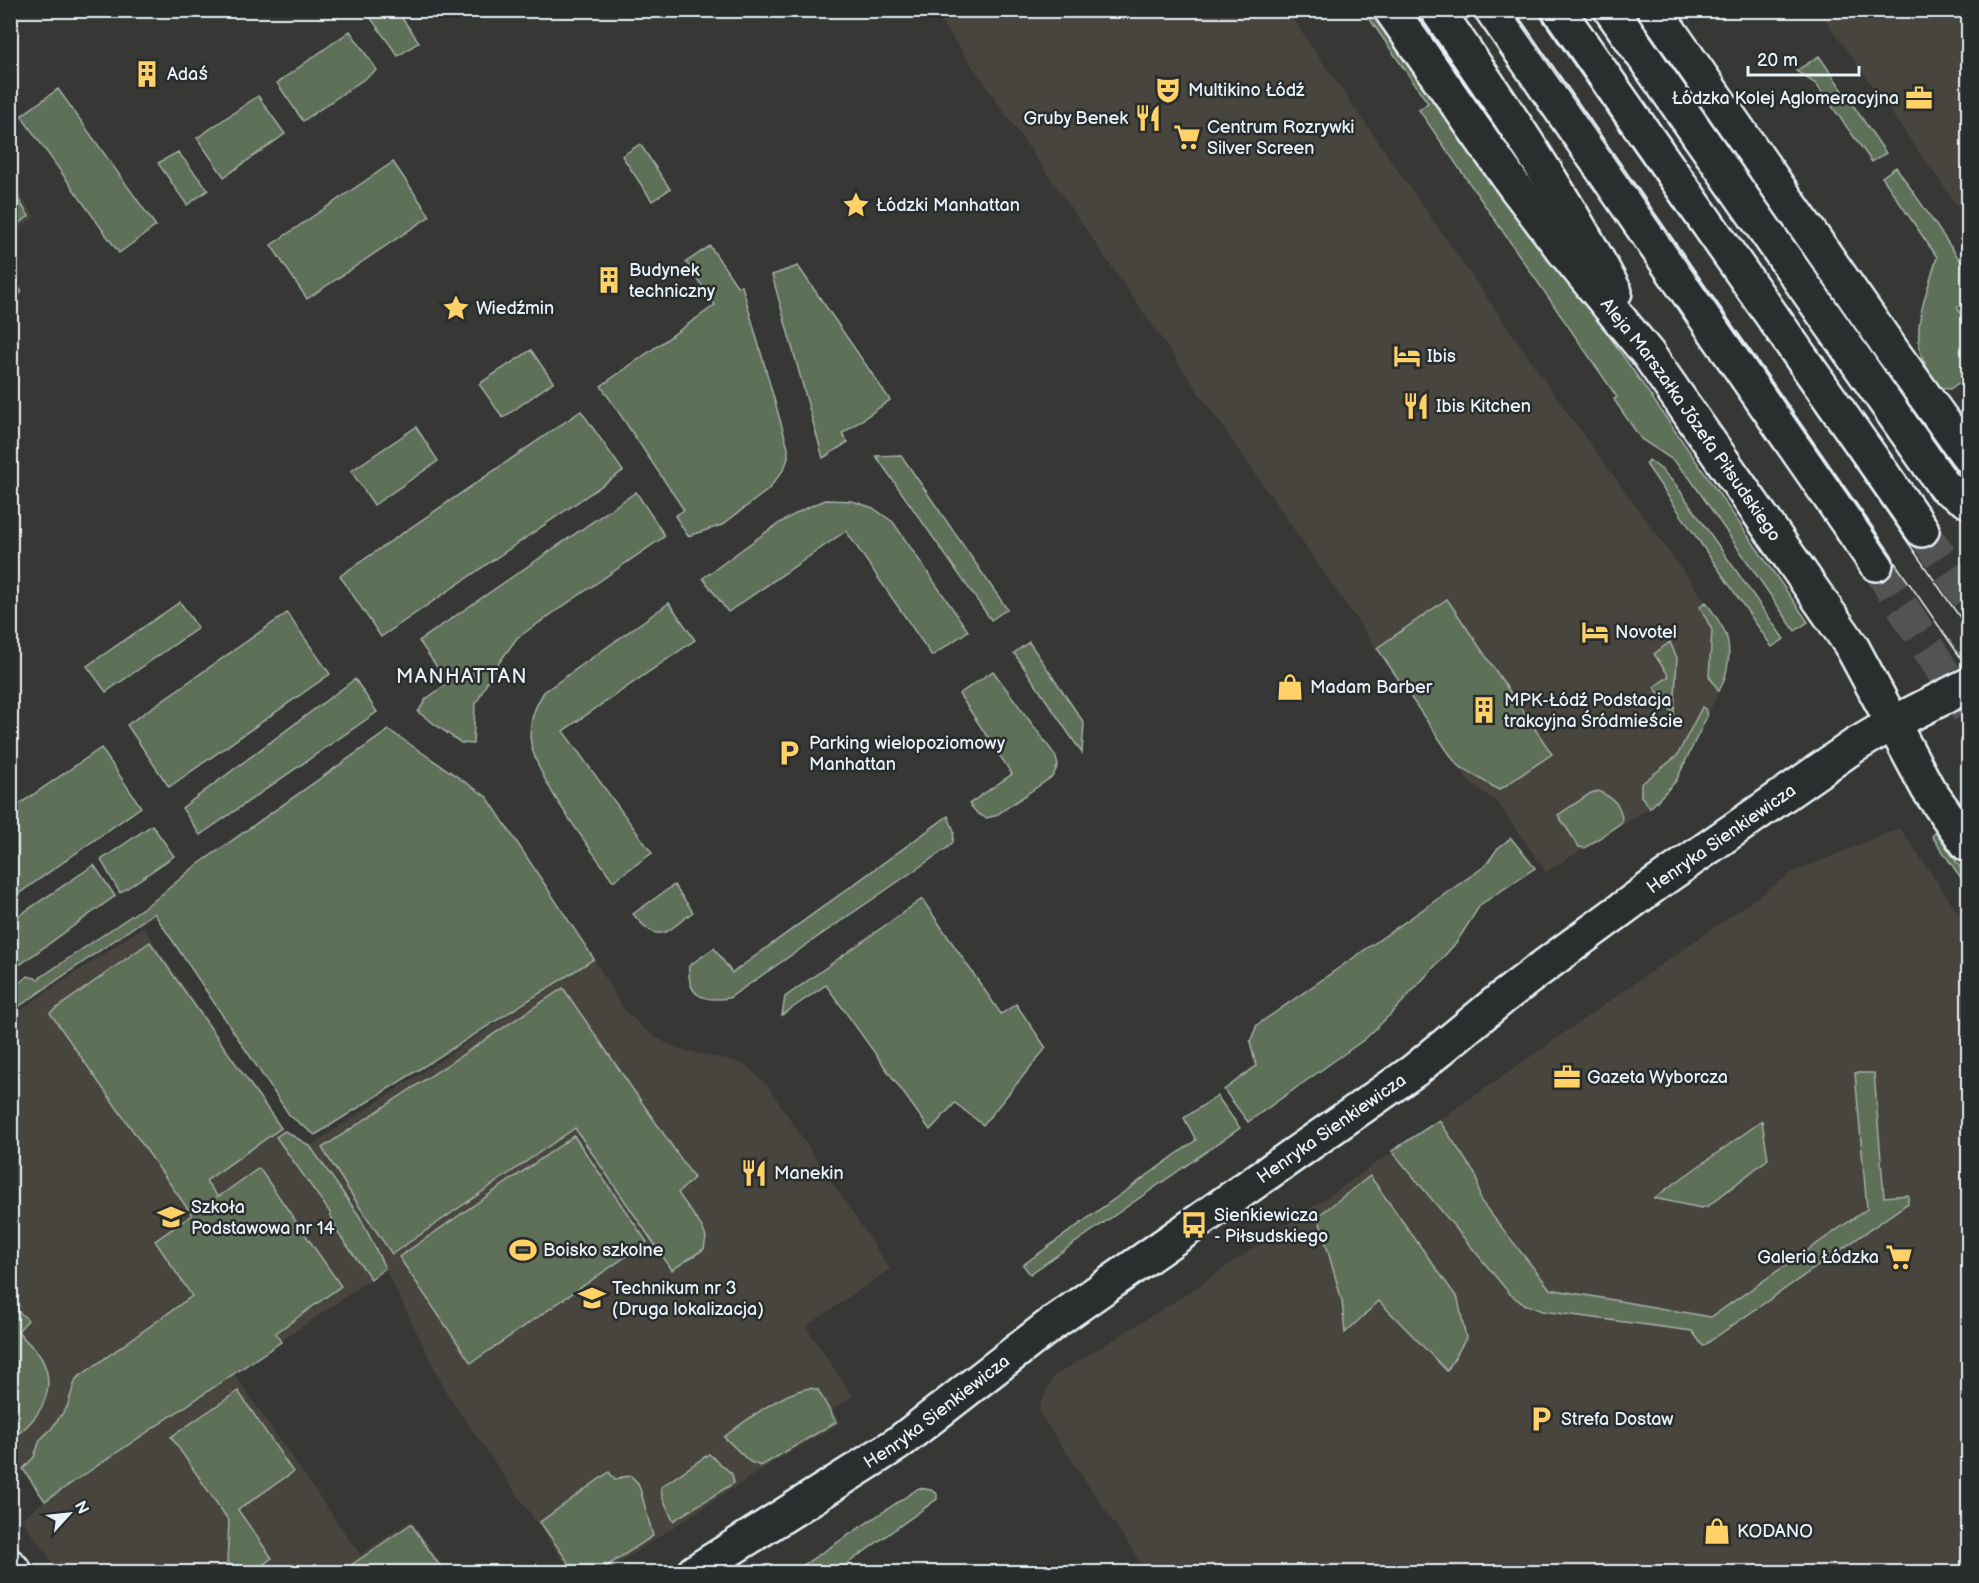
<svg xmlns="http://www.w3.org/2000/svg" width="1979" height="1583" font-family="'Balsamiq Sans',sans-serif">
  <rect width="100%" height="100%" fill="#373735"/>
  <filter id="ink" filterUnits="userSpaceOnUse"><feTurbulence type="fractalNoise" baseFrequency=".0167" numOctaves="2"/><feDisplacementMap in="SourceGraphic" scale="12" xChannelSelector="R" yChannelSelector="G"/><feConvolveMatrix kernelMatrix="1 2 1 2 8 2 1 2 1" color-interpolation-filters="sRGB"/></filter>
  <g filter="url(#ink)">
    <path fill="#47443e" d="M934,11H1287L1564,408L1706,602L1725,632L1728,657L1723,683L1676,781L1650,808L1546,872L1498,803L1470,783Z
      M1819,11H1968V221Z
      M10,181L35,217L11,234H10Z
      M1900,828L1968,927V1572H1147L1040,1414V1405L1053,1377L1185,1295L1487,1087L1793,872Z
      M143,927L285,1131L277,1137L329,1211L338,1233L371,1279L234,1374L360,1555L411,1520L447,1572H59L21,1518L45,1501L11,1452L10,1017Z
      M594,959L625,1011L652,1035L678,1049L739,1062L749,1068L767,1085L890,1269L806,1327L853,1396L833,1410L840,1423L764,1468L605,1572H571L447,1394L360,1217L310,1146Z"/>
    <path fill="#5e6f58" stroke="#a3b0a8" stroke-width="1.5" d="M380,10L397,11L419,42L398,56L370,17Z
      M1364,11H1373L1461,136L1575,287L1808,622L1795,631L1689,477L1673,460L1641,439L1615,401L1614,399L1617,397L1419,110L1428,103Z
      M350,31L377,70L303,121L277,83Z
      M1819,56L1886,153L1872,162L1816,84L1796,71Z
      M58,89L156,226L119,253L21,116Z
      M258,96L285,134L224,177L197,138Z
      M640,144L670,189L652,201L622,156Z
      M178,152L208,190L187,205L158,163Z
      M393,162L430,216L307,299L271,245Z
      M1896,167L1968,272V300L1957,308L1968,325V376L1950,389L1941,388C1933,377 1923,364 1920,351C1914,320 1929,286 1937,257L1882,177Z
      M11,189L29,216L11,229H10Z
      M710,246L737,286H742L788,448V458L784,469L768,490L722,525L688,536L675,516L684,510L601,386L715,305L686,262Z
      M798,266L890,400L842,434L848,442L823,458L772,275Z
      M10,275L22,292L11,300H10Z
      M531,350L553,382L503,418L479,384Z
      M581,411L623,471L381,637L340,576Z
      M416,427L438,461L374,505L351,471Z
      M901,455L1007,609L991,620L876,456Z
      M1649,460L1662,470L1676,485L1784,639L1772,647L1646,464Z
      M636,492L665,536L517,638L493,671L475,706L473,744L461,743L418,712L426,699L448,683L419,641Z
      M826,500L852,501L873,508L893,522L968,631L932,656L846,531L728,612L703,578C742,551 782,515 826,500Z
      M1447,599L1552,754L1499,790L1457,765L1377,648Z
      M180,602L198,628L106,692L87,666Z
      M1706,602C1712,611 1719,621 1724,630C1733,648 1728,675 1719,691L1709,676L1712,630L1700,607L1701,605Z
      M669,603L695,640L563,731L652,853L613,881C591,848 530,773 530,735C531,716 535,707 544,692Z
      M287,613L330,674L169,787L127,725Z
      M1029,642L1084,723L1082,753L1014,653Z
      M1670,642L1677,658L1674,715L1654,687L1669,676L1654,654Z
      M993,671L1055,755L1058,765L1053,776L995,816L986,818L978,814L969,804L1012,774L959,694Z
      M355,679L377,712L200,835L182,808Z
      M1702,707L1705,709L1707,716L1676,781L1650,808L1641,796V784L1677,756Z
      M389,730L487,797L594,959L315,1135L290,1116L154,913L11,1012V989L28,976L38,979L156,899L193,868Z
      M101,748L141,807L11,899V810Z
      M1598,791C1613,798 1622,805 1622,822L1585,848L1579,847L1558,815L1591,793Z
      M948,816L954,831L953,842L947,848L729,998C702,1002 687,996 689,966L714,948L732,973Z
      M152,825L174,856L120,893L101,860Z
      M1936,832L1968,879V888L1932,836Z
      M1511,838L1535,868L1480,905L1456,943L1394,1011L1365,1039L1248,1122L1224,1090L1256,1066L1250,1042L1257,1025L1485,866L1498,848Z
      M94,865L115,896L11,971V921Z
      M674,885L693,912C665,933 659,946 633,914Z
      M922,899L1001,1014L1016,1004L1046,1048L983,1125L955,1103L930,1130L826,985L782,1015L785,997Z
      M150,942L281,1128L206,1181L218,1197L259,1168L341,1286L276,1333L281,1342L45,1501L23,1469L34,1457L40,1440L52,1428L67,1407L76,1379L192,1296L155,1241L192,1215L50,1013Z
      M563,988L694,1178L678,1193L702,1227L706,1237L704,1249L672,1270L575,1128L392,1254L359,1206L322,1148Z
      M1855,1073H1874L1884,1197L1908,1195V1203L1703,1346L1692,1331L1542,1311L1522,1303L1510,1294L1392,1151L1439,1120L1477,1177L1480,1200L1550,1289L1711,1317L1867,1209Z
      M1217,1096L1240,1128L1030,1274L1023,1265L1196,1140L1184,1118Z
      M1762,1121L1768,1159L1708,1206L1701,1208L1654,1198Z
      M285,1131L310,1146L360,1217L385,1268L371,1279L338,1233L329,1211L276,1137Z
      M574,1136L647,1242L471,1363L399,1257Z
      M1370,1176L1458,1299L1466,1338L1447,1371L1379,1301L1345,1333L1342,1301L1318,1216Z
      M11,1305L28,1320L18,1331C24,1340 34,1347 40,1356C60,1389 39,1420 11,1439Z
      M810,1388L818,1390L836,1422L761,1466L750,1462L724,1437C746,1420 783,1392 810,1388Z
      M238,1391L293,1472L238,1510L272,1558C250,1574 252,1577 227,1563L229,1521L171,1437Z
      M709,1454L732,1474L734,1483L673,1521L662,1496L661,1487Z
      M609,1472L615,1480L622,1477L631,1476L638,1483L641,1492L653,1536L598,1572H575L540,1522Z
      M919,1488L931,1490L937,1494V1499L836,1572H793Z
      M411,1524L444,1572H341Z"/>
    <g fill="none" stroke-linecap="round" stroke-linejoin="round">
      <path stroke="#525352" stroke-width="33" stroke-dasharray="33 16" stroke-linecap="butt" d="M1922,530L1968,597
        M1876,564L1968,712"/>
      <defs>
        <g id="tertiary">
          <path d="M10,1566L15,1572"/>
          <path id="s1" d="M694,1572L897,1444L1053,1323L1415,1070L1502,998L1536,972L1656,884L1854,746L1893,723L1968,685"/>
        </g>
        <g id="secondary">
          <path id="s2" d="M1391,10L1513,184L1563,250L1648,354L1844,635L1852,647L1928,789L1968,845"/>
          <path d="M1437,10C1501,102 1563,193 1615,292"/>
          <path d="M1492,10L1876,564"/>
          <path d="M1558,10L1922,530"/>
          <path d="M1611,10L1944,486L1968,501"/>
          <path d="M1655,10L1893,352L1968,456"/>
        </g>
      </defs>
      <use href="#tertiary" stroke="#e8f1f8" stroke-width="38"/>
      <use href="#secondary" stroke="#e8f1f8" stroke-width="38"/>
      <use href="#tertiary" stroke="#2a2d2e" stroke-width="33"/>
      <use href="#secondary" stroke="#2a2d2e" stroke-width="33"/>
      <path stroke="#e8f1f8" stroke-width="1.5" d="M1511,10L1968,668
        M1538,10L1968,629"/>
    </g>
  </g>
  <defs>
    <symbol id="building-bare" viewBox="-9 -9 18 18"><path d="M-4-6H4V6H1V3H-1V6H-4ZM-2.5-4.3h1.7v1.8h-1.7ZM.8-4.3h1.7v1.8H.8ZM-2.5-1h1.7V.8h-1.7ZM.8-1h1.7V.8H.8Z" fill="#ffd166" stroke="#2a2d2e" stroke-width="2.5" paint-order="stroke"/></symbol>
    <symbol id="theatre-bare" viewBox="-9 -9 18 18"><path d="M-5-5.5Q0-4 5-5.5V0Q5 5 0 6Q-5 5-5 0ZM-3.3-2.5H-1v1.5H-3.3ZM1-2.5H3.3v1.5H1ZM-2.8 1Q0 5.5 2.8 1Z" fill="#ffd166" stroke="#2a2d2e" stroke-width="2.5" paint-order="stroke"/></symbol>
    <symbol id="office-bare" viewBox="-9 -9 18 18"><path d="M-6-3h4V-5.5h4V-3h4V5H-6ZM-1-4.5V-3h2v-1.5ZM-6 0V1H6V0Z" fill="#ffd166" stroke="#2a2d2e" stroke-width="2.5" paint-order="stroke"/></symbol>
    <symbol id="restaurant-bare" viewBox="-9 -9 18 18"><path d="M-5-6h1v4h1v-4h1v4h1v-4h1v5L-1.5 .5V6h-2V.5L-5-1ZM5-6V6H3V1.5H1.5Q1.5-4 5-6Z" fill="#ffd166" stroke="#2a2d2e" stroke-width="2.5" paint-order="stroke"/></symbol>
    <symbol id="supermarket-bare" viewBox="-9 -9 18 18"><path d="M-6-5.5h2.5l.6 2H6L4.5 2H-2.5L-4.4-4H-6ZM-1.5 3.2a1.3 1.3 0 1 0 .1 0ZM3 3.2a1.3 1.3 0 1 0 .1 0Z" fill="#ffd166" stroke="#2a2d2e" stroke-width="2.5" paint-order="stroke"/></symbol>
    <symbol id="sight-bare" viewBox="-9 -9 18 18"><path d="M0-6L1.8-2.2L6-1.7L2.9 1.2L3.7 5.4L0 3.3L-3.7 5.4L-2.9 1.2L-6-1.7L-1.8-2.2Z" fill="#ffd166" stroke="#2a2d2e" stroke-width="2.5" paint-order="stroke"/></symbol>
    <symbol id="hotel-bare" viewBox="-9 -9 18 18"><path d="M-6-4.5h1.5V1H6V5H4.5V3h-9V5H-6ZM-4 0a1.8 1.8 0 1 1 3.6 0ZM.5 0V-2.5h3Q6-2.5 6 0Z" fill="#ffd166" stroke="#2a2d2e" stroke-width="2.5" paint-order="stroke"/></symbol>
    <symbol id="shop-bare" viewBox="-9 -9 18 18"><path d="M-5-2.5h2.3a2.7 3.5 0 0 1 5.4 0H5L5.5 6h-11ZM-1.5-2.5h3a1.5 2.3 0 0 0-3 0Z" fill="#ffd166" stroke="#2a2d2e" stroke-width="2.5" paint-order="stroke"/></symbol>
    <symbol id="parking-bare" viewBox="-9 -9 18 18"><path d="M-3.5-5.5H1a3.5 3.5 0 0 1 0 7H-1V5.5H-3.5ZM-1-3.4V-.6H.8a1.4 1.4 0 0 0 0-2.8Z" fill="#ffd166" stroke="#2a2d2e" stroke-width="2.5" paint-order="stroke"/></symbol>
    <symbol id="school-bare" viewBox="-9 -9 18 18"><path d="M0-5L7-2L0 1L-7-2ZM-4 1L0 2.5L4 1V4Q0 6-4 4Z" fill="#ffd166" stroke="#2a2d2e" stroke-width="2.5" paint-order="stroke"/></symbol>
    <symbol id="bus-bare" viewBox="-9 -9 18 18"><path d="M-5-6H5V4H4V6H2V4H-2V6H-4V4H-5ZM-3.5-4V0h7V-4ZM-3.5 1.2v1.5H-2V1.2ZM2 1.2v1.5H3.5V1.2Z" fill="#ffd166" stroke="#2a2d2e" stroke-width="2.5" paint-order="stroke"/></symbol>
    <symbol id="stadium-bare" viewBox="-9 -9 18 18"><path d="M0-5a6.5 5 0 1 0 0 10a6.5 5 0 1 0 0-10ZM-3.5-1.8h7v3.6h-7Z" fill="#ffd166" stroke="#2a2d2e" stroke-width="2.5" paint-order="stroke"/></symbol>
  </defs>
  <g fill-rule="evenodd">
    <use href="#building-bare" x="128" y="55" width="38" height="38"/>
    <use href="#theatre-bare" x="1149" y="71" width="38" height="38"/>
    <use href="#office-bare" x="1900" y="79" width="38" height="38"/>
    <use href="#restaurant-bare" x="1129" y="99" width="38" height="38"/>
    <use href="#supermarket-bare" x="1168" y="118" width="38" height="38"/>
    <use href="#sight-bare" x="837" y="186" width="38" height="38"/>
    <use href="#building-bare" x="590" y="261" width="38" height="38"/>
    <use href="#sight-bare" x="437" y="289" width="38" height="38"/>
    <use href="#hotel-bare" x="1388" y="337" width="38" height="38"/>
    <use href="#restaurant-bare" x="1397" y="387" width="38" height="38"/>
    <use href="#hotel-bare" x="1576" y="613" width="38" height="38"/>
    <use href="#shop-bare" x="1271" y="668" width="38" height="38"/>
    <use href="#building-bare" x="1465" y="691" width="38" height="38"/>
    <use href="#parking-bare" x="770" y="734" width="38" height="38"/>
    <use href="#office-bare" x="1548" y="1058" width="38" height="38"/>
    <use href="#restaurant-bare" x="735" y="1154" width="38" height="38"/>
    <use href="#school-bare" x="152" y="1198" width="38" height="38"/>
    <use href="#bus-bare" x="1175" y="1206" width="38" height="38"/>
    <use href="#stadium-bare" x="504" y="1231" width="38" height="38"/>
    <use href="#supermarket-bare" x="1880" y="1238" width="38" height="38"/>
    <use href="#school-bare" x="573" y="1279" width="38" height="38"/>
    <use href="#parking-bare" x="1522" y="1400" width="38" height="38"/>
    <use href="#shop-bare" x="1698" y="1512" width="38" height="38"/>
  </g>
  <g text-anchor="middle" dominant-baseline="central" stroke-width="5" stroke-linejoin="round" paint-order="stroke">
    <g font-size="18" fill="#e8f1f8" stroke="#2a2d2e" text-anchor="start">
      <text x="167" y="74">Adaś</text>
      <text x="1188" y="90">Multikino Łódź</text>
      <text x="1899" y="98" text-anchor="end">Łódzka Kolej Aglomeracyjna</text>
      <text x="1128" y="118" text-anchor="end">Gruby Benek</text>
      <text x="1207" y="127">Centrum Rozrywki<tspan x="1207" dy="21">Silver Screen</tspan></text>
      <text x="876" y="205">Łódzki Manhattan</text>
      <text x="629" y="270">Budynek<tspan x="629" dy="21">techniczny</tspan></text>
      <text x="476" y="308">Wiedźmin</text>
      <text x="1427" y="356">Ibis</text>
      <text x="1436" y="406">Ibis Kitchen</text>
      <text x="1615" y="632">Novotel</text>
      <text x="1310" y="687">Madam Barber</text>
      <text x="1504" y="700">MPK-Łódź Podstacja<tspan x="1504" dy="21">trakcyjna Śródmieście</tspan></text>
      <text x="809" y="743">Parking wielopoziomowy<tspan x="809" dy="21">Manhattan</tspan></text>
      <text x="1587" y="1077">Gazeta Wyborcza</text>
      <text x="774" y="1173">Manekin</text>
      <text x="191" y="1207">Szkoła<tspan x="191" dy="21">Podstawowa nr 14</tspan></text>
      <text x="1214" y="1215">Sienkiewicza<tspan x="1214" dy="21">- Piłsudskiego</tspan></text>
      <text x="543" y="1250">Boisko szkolne</text>
      <text x="1879" y="1257" text-anchor="end">Galeria Łódzka</text>
      <text x="612" y="1288">Technikum nr 3<tspan x="612" dy="21">(Druga lokalizacja)</tspan></text>
      <text x="1561" y="1419">Strefa Dostaw</text>
      <text x="1737" y="1531">KODANO</text>
    </g>
    <g font-size="18" fill="#e8f1f8" stroke="#2a2d2e">
      <text stroke="none"><textPath href="#s2" startOffset="508">Aleja Marszałka Józefa Piłsudskiego</textPath></text>
      <text stroke="none"><textPath href="#s1" startOffset="1263">Henryka Sienkiewicza</textPath></text>
      <text stroke="none"><textPath href="#s1" startOffset="777">Henryka Sienkiewicza</textPath></text>
      <text stroke="none"><textPath href="#s1" startOffset="291">Henryka Sienkiewicza</textPath></text>
    </g>
    <g font-size="20" letter-spacing="1.5" fill="#e8f1f8" stroke="#2a2d2e">
      <text x="462" y="677">MANHATTAN</text>
    </g>
  </g>
  <rect width="1979" height="1583" fill="none" stroke="#2a2d2e" stroke-width="36"/>
  <rect x="18" y="18" width="1943" height="1547" fill="none" stroke="#e8f1f8" stroke-width="2" filter="url(#ink)"/>
  <g transform="translate(69 1514) rotate(63)" stroke="#2a2d2e" stroke-width="4.5" paint-order="stroke">
  <path d="M0-4.5L10 22L0 15L-10 22Z" fill="#e8f1f8"/>
  <text y="-9" font-size="16" font-weight="bold" text-anchor="middle" fill="#e8f1f8">N</text>
  </g>
  <path d="M1748 66v9h111v-9" fill="none" stroke="#e8f1f8" stroke-width="3"/>
  <text x="1757" y="66" font-size="18" fill="#e8f1f8" stroke="#2a2d2e" stroke-width="4.5" paint-order="stroke">20 m</text>
</svg>
